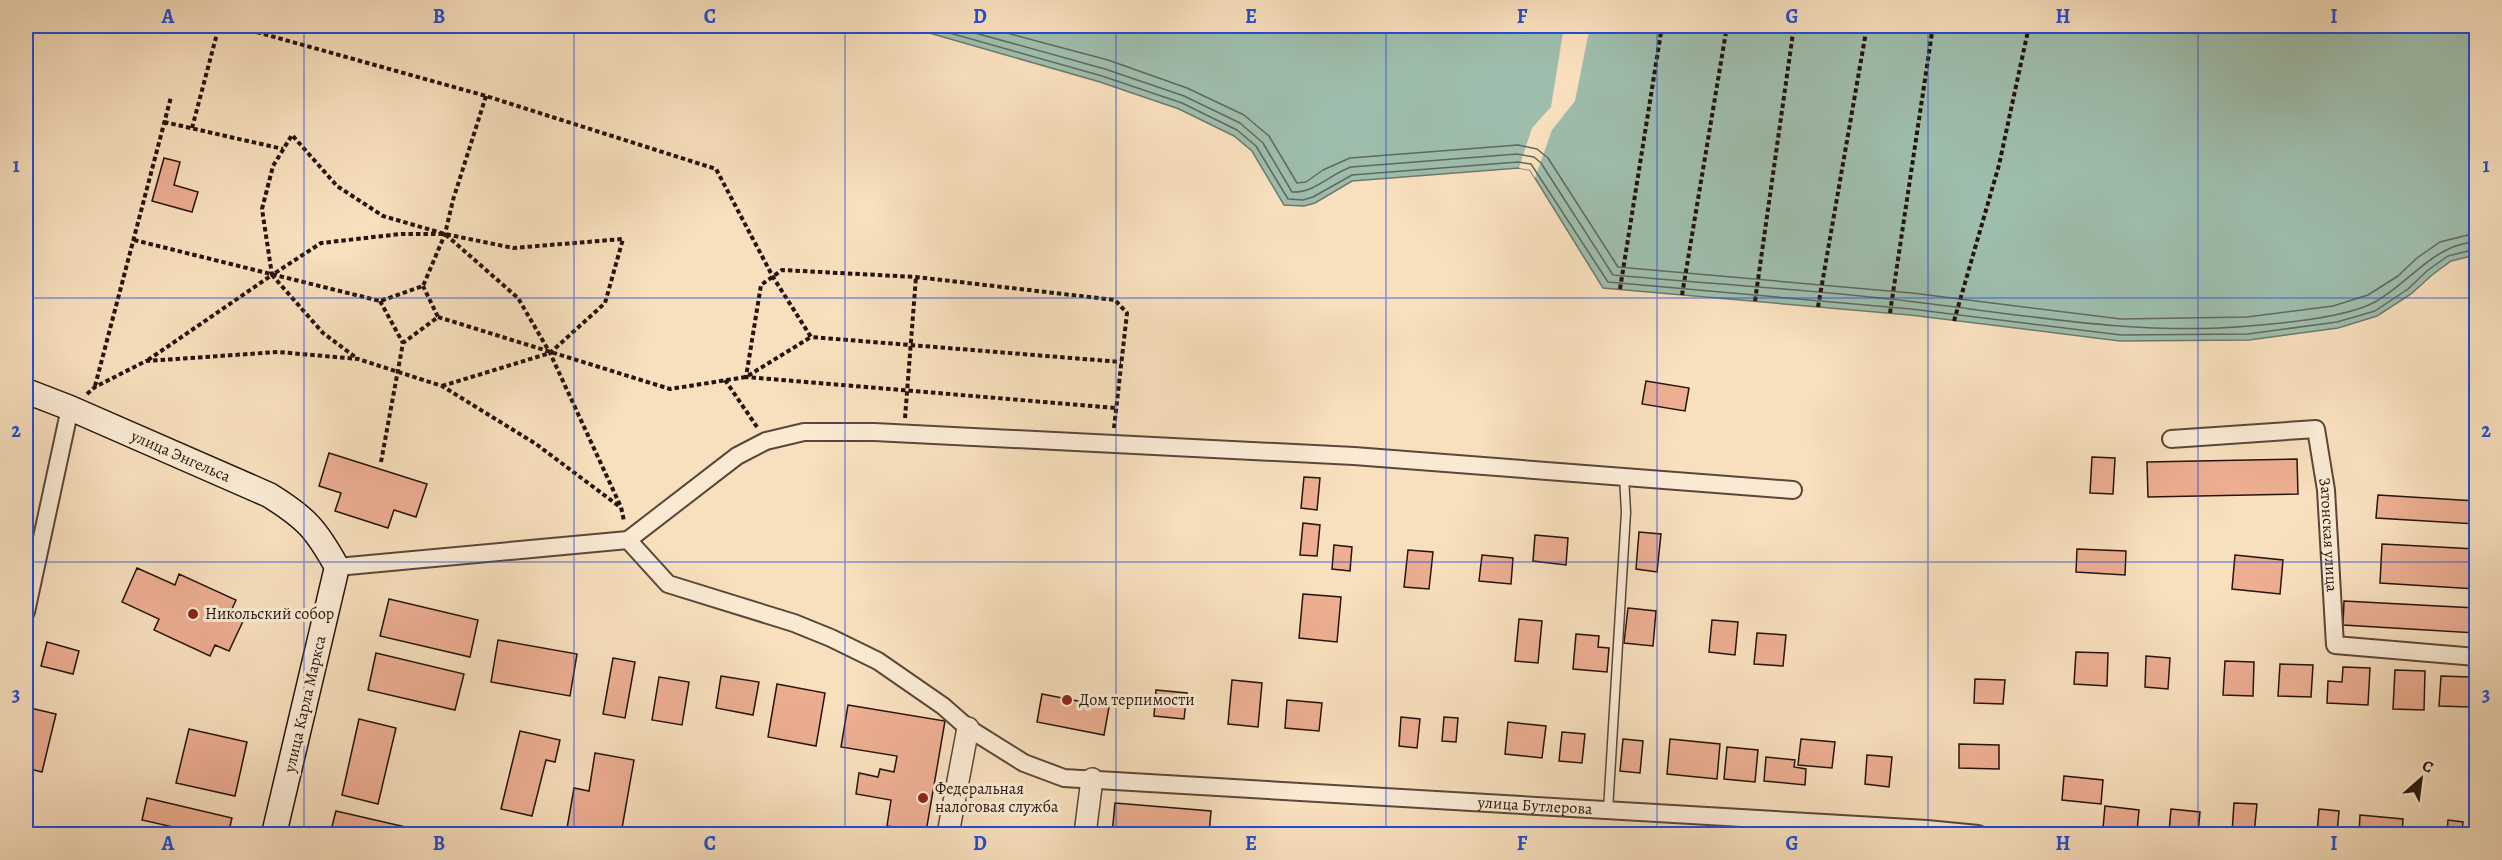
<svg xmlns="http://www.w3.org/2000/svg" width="2502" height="860" font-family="Alegreya,serif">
  <rect width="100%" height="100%" fill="#f8dfbd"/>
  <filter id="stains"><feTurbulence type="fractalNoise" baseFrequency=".00333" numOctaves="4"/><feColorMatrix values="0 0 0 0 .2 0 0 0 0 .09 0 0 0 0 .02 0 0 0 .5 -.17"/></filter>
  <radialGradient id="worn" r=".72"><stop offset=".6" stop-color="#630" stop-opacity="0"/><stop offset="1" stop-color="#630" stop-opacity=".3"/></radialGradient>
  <path fill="#9ebdac" stroke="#6e796c" stroke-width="1.5" d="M905,26H2476V255L2451,261L2432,275L2411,294L2377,316L2338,328L2249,340L2120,341L1910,315L1603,288L1530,170L1519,168L1352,181L1315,203L1304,206L1284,205L1252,151L1234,136L1179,109L1100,82Z"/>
  <path fill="#f8dfbd" d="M1564,26H1590L1575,101L1552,130L1535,178L1530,170L1519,168L1532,128L1551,107Z"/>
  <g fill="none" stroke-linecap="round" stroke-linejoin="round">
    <path stroke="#62685c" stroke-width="1.5" d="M925,26L1102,76L1182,103L1237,130L1256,146L1288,199L1303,200L1313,197L1352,175L1518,162L1531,164L1608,282L1911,309L2121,335L2248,334L2337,322L2375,311L2408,289L2428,270L2448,256L2476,249
      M950,26L1105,69L1184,96L1240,123L1263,143L1292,192C1315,193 1330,174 1351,167L1517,154L1534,157L1541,163L1613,275C1713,284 1815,290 1915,302C2026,315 2137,336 2249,326C2283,323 2343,318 2373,303C2409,284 2433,244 2476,242
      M980,26L1108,60L1187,88L1244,115L1269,136L1297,183L1306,182L1323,170L1350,158L1518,145L1537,149L1548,158L1618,267L1912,293L2121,319L2247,317L2333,306L2368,295L2398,276L2417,258L2440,242L2476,233"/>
  </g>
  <path fill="#edae92" stroke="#25140b" stroke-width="1.5" d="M164,158L180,162L174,185L198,192L192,212L152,201Z
    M1646,381L1689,388L1685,411L1642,404Z
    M329,453L427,484L416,517L394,510L388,528L335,511L341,493L319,486Z
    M2092,457L2115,458L2113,494L2090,493Z
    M2297,459L2298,494L2148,497L2147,462Z
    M1304,477L1320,478L1317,510L1301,508Z
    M2378,495L2476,501V524L2376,518Z
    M1303,523L1320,525L1317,556L1300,555Z
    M1639,532L1661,534L1657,572L1636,569Z
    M1535,535L1568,538L1566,565L1533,561Z
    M2382,544L2476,549V589L2380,583Z
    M1334,545L1352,547L1350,571L1332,569Z
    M2077,549L2126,551L2125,575L2076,572Z
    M1408,550L1433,552L1429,589L1404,587Z
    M1482,555L1513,558L1511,584L1479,581Z
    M2235,555L2283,560L2280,594L2232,589Z
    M137,568L175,585L179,574L236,600L231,611L245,617L229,651L215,645L210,656L154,630L159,619L122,602Z
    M1303,594L1341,597L1337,642L1299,638Z
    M389,599L478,620L470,657L380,636Z
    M2344,601L2476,608V633L2343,625Z
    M1628,608L1656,611L1653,646L1624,643Z
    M1519,619L1542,621L1538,663L1515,661Z
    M1712,620L1738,622L1735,655L1709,652Z
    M1757,633L1786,635L1783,666L1754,664Z
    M1576,634L1599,636L1598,647L1609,648L1607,672L1573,669Z
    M498,640L577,654L570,696L491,682Z
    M47,642L79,651L73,674L41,666Z
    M2076,652L2108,653L2107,686L2074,684Z
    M376,653L464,674L455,710L368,690Z
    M2146,656L2170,658L2168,689L2145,687Z
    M613,658L635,662L625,718L603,714Z
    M2225,661L2254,662L2253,696L2223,695Z
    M2280,664L2313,665L2311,697L2278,696Z
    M2343,667L2370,668L2368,705L2327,703L2328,681L2342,682Z
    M2395,670L2425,671L2424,710L2393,709Z
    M721,676L759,682L753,715L716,708Z
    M2441,676L2470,677L2469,707L2439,706Z
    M659,677L689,682L682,725L652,720Z
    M1975,679L2005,680L2003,704L1974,703Z
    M1232,680L1262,683L1258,727L1228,724Z
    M777,684L825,693L816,746L768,737Z
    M1156,690L1187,693L1184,719L1154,716Z
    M1042,694L1109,707L1104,735L1037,722Z
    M1287,700L1322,703L1319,731L1285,728Z
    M848,705L945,721L926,832L887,826L891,800L856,794L859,773L878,777L880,769L894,772L897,756L841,747Z
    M26,707L56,714L42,772L26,768Z
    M1401,717L1420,719L1417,748L1399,746Z
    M1444,717L1458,718L1456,742L1442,741Z
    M359,719L396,728L378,804L342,795Z
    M1508,722L1546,726L1542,758L1505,754Z
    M189,729L247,742L235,796L176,783Z
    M520,731L560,740L555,762L546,760L532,816L501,809Z
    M1562,732L1585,734L1582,763L1559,761Z
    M1623,739L1643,741L1640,773L1620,771Z
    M1670,739L1720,744L1717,779L1667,774Z
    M1801,739L1835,742L1832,768L1798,765Z
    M1959,744L1999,745V769L1959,768Z
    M1727,747L1758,750L1755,782L1724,779Z
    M595,753L634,760L621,834H566L574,788L589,791Z
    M1867,755L1892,757L1889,787L1865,784Z
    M1766,757L1795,760L1794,767L1806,769L1805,785L1764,781Z
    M2064,776L2103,780L2101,804L2062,800Z
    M147,798L232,818L228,834H181L182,829L142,820Z
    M1115,803L1211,811L1209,834H1112Z
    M2234,803L2257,804L2254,834L2232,833Z
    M2105,806L2139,810L2137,831L2103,828Z
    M2171,809L2200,812L2198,834L2169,832Z
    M2319,809L2339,811L2337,834H2317Z
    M336,811L436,834H330Z
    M2360,815L2403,819L2402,834H2359Z
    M2448,820L2463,822L2462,831L2476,832V834H2447Z"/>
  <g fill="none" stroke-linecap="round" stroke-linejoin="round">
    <defs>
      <path id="service" d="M1608,810L1626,512L1624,476"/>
      <g id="minor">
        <path id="s1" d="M2171,439L2316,429L2326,490L2335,645L2476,657"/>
        <path d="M628,540L737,456L766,441L804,432H874L1354,456L1793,490"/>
        <path id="s2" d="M337,567L628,540L668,584L794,623L831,638L878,661L943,706L968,728L1024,763L1064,778L1927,829L1978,834"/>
        <path d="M26,612L70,408"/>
      </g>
      <path id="tertiary" d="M948,834L968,728
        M1085,834L1092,779"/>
      <g id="secondary">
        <path id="s3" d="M26,391L70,408L269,495C306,518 316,529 337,567L274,834"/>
      </g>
    </defs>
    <use href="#service" stroke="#5a4738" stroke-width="11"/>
    <use href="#minor" stroke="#5a4738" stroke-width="20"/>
    <use href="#tertiary" stroke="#5a4738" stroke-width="24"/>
    <use href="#secondary" stroke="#25140b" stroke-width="27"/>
    <path stroke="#25140b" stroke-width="4" stroke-dasharray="4.5 3" stroke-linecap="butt" d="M235,26L486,96L716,169L773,277L811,337L1121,362
      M164,122L283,149
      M192,128L219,26
      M134,240L380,301L423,286L445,234L453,200L486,96
      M1620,289L1662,26
      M1682,295L1727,26
      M380,301L403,343
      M1755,301L1794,26
      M1818,307L1867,26
      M1890,313L1933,26
      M438,317L670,389L746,377L811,337
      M1954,321L1999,165L2029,26
      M148,360L272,275L323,333L358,359
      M725,380L757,427
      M95,386L171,97
      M442,386L550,353L605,303L623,239L513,248L445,234L383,216L337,186L292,135L273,166L262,209L272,275L321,243L401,234H445L518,298L550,353L621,507L624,521
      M87,394L95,387L146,361L278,352L358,359L442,386L536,444L620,507
      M905,418L916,277
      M1114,428L1127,313L1115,300L916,277L782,270L761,285L746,377L1116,408
      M381,462L403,343L438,317L423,286"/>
    <use href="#service" stroke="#faead4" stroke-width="8"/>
    <use href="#minor" stroke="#faead4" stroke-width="16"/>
    <use href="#tertiary" stroke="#faead4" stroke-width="21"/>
    <use href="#secondary" stroke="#faead4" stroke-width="24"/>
  </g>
  <path fill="none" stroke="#1d4ed8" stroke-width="1.5" stroke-opacity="0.55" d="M304,26V834M574,26V834M845,26V834M1116,26V834M1386,26V834M1657,26V834M1928,26V834M2198,26V834M26,298H2476M26,562H2476"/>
  <g fill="#8f2418" stroke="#faead4" stroke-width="2">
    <circle cx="193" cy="614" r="6"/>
    <circle cx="1067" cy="700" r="6"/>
    <circle cx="923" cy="798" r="6"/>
  </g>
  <g text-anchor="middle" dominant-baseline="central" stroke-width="6" stroke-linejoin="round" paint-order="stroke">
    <g font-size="16" fill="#25140b" stroke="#faead4">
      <text stroke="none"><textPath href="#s3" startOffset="168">улица Энгельса</textPath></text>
      <text stroke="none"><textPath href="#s1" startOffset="252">Затонская улица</textPath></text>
      <text transform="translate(305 704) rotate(-77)">улица Карла Маркса</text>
      <text stroke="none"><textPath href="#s2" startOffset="1269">улица Бутлерова</textPath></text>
    </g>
    <g font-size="16" fill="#25140b" stroke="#faead4" text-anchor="start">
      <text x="205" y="614">Никольский собор</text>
      <text x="1079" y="700">Дом терпимости</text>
      <text x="935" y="789">Федеральная<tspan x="935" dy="18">налоговая служба</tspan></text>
    </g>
  </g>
  <rect width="2502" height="860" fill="none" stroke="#f8dfbd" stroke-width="66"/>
  <g transform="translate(2421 779) rotate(28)" stroke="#faead4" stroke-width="4.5" paint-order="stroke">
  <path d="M0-4.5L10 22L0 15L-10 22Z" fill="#25140b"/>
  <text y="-9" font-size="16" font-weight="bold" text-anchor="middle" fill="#25140b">С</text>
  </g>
  <rect x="33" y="33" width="2436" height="794" fill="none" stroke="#1d4ed8" stroke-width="2"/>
  <g font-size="20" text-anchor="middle" font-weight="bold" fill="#1d4ed8">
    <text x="168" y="23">A</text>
    <text x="439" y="23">B</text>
    <text x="710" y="23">C</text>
    <text x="980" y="23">D</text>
    <text x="1251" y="23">E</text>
    <text x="1522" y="23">F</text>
    <text x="1792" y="23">G</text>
    <text x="2063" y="23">H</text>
    <text x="2334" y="23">I</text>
    <text x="16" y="172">1</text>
    <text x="2486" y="172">1</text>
    <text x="16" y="437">2</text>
    <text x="2486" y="437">2</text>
    <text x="16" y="701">3</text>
    <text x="2486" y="701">3</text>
    <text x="168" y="850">A</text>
    <text x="439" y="850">B</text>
    <text x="710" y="850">C</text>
    <text x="980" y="850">D</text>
    <text x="1251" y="850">E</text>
    <text x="1522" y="850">F</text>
    <text x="1792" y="850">G</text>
    <text x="2063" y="850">H</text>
    <text x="2334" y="850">I</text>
  </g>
  <rect width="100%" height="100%" filter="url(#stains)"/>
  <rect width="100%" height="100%" fill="url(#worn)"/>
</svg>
